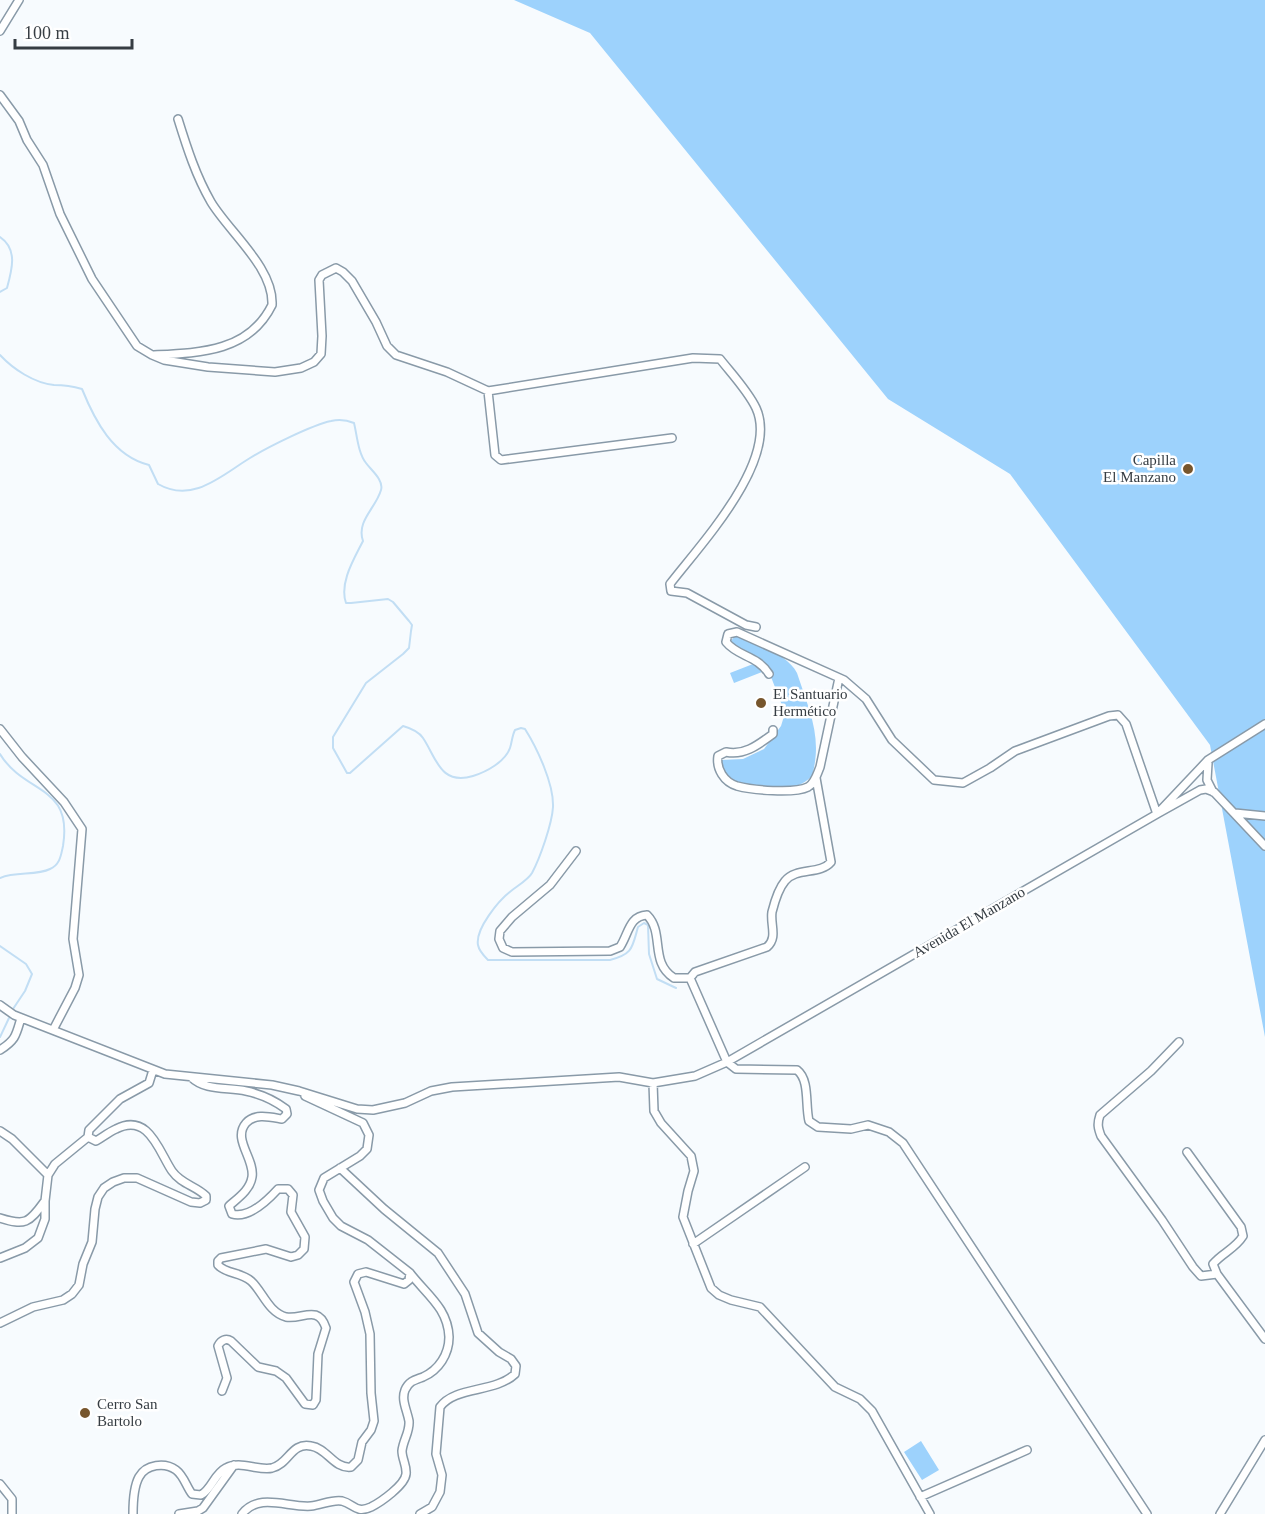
<svg xmlns="http://www.w3.org/2000/svg" width="1265" height="1514" font-family="'Times New Roman',serif">
  <rect width="100%" height="100%" fill="#f7fbfe"/>
  <path fill="#9dd2fc" d="M514,0H1265V1037L1210,745L1010,474L888,399L590,33Z
    M737,636C756,643 788,655 797,673C809,710 823,737 812,776C792,797 761,786 736,783L730,779L720,768L721,760L743,759L764,749L781,726L785,713L766,664L763,661L735,647L731,641L734,637Z
    M753,664L760,667L762,672L734,683L730,673Z
    M921,1441L939,1470L922,1480L904,1452Z"/>
  <g fill="none" stroke-linecap="round" stroke-linejoin="round">
    <path stroke="#c2def4" stroke-width="2" d="M0,237C18,249 12,270 7,288L0,292
      M0,355C13,369 34,383 54,385C64,385 72,386 82,389C95,421 113,456 149,465L158,484C193,504 222,475 250,458C268,447 312,425 331,421C339,419 347,420 354,423C357,435 358,453 366,463C371,470 384,480 381,490C376,508 356,521 363,541C354,559 339,583 346,603H351L388,599L393,602L409,621L412,625L411,631L409,648L403,654L366,683L333,737V748L347,773H350L403,726C410,728 419,732 423,738C436,757 440,786 473,776C486,772 505,762 510,748C512,742 512,736 515,730L521,728L525,729C537,748 554,784 553,807C552,824 540,858 532,873C528,880 517,886 511,891C499,900 475,929 478,945C479,951 484,956 488,960H610C633,954 632,948 638,927L644,923L648,925L649,954L657,979L676,988
      M0,754C25,795 73,784 63,846C61,855 60,865 50,869C36,876 16,871 0,878
      M0,946L26,964L32,974L25,991L13,1009
      M0,1037L9,1018"/>
    <defs>
      <path id="street" d="M0,31L19,0
        M0,95L19,121L27,140L43,165L60,214L92,279L137,346L152,355L164,360L208,367L275,372L301,368L314,362L321,354L322,336L319,280L322,275L336,268L343,272L352,281L376,322L387,346L396,355L447,372L488,391L693,358L720,359C731,373 748,391 756,408C780,460 700,545 670,584L671,591L687,593L746,625L756,627
        M154,355C199,353 249,352 272,305C274,268 229,232 211,202C196,176 187,148 178,119
        M488,391L495,455L501,460L672,438
        M769,674C757,655 738,657 726,642L728,634L737,632L844,680L866,699L892,740L934,780L963,783L990,768L1015,751L1109,716L1118,715L1126,724L1157,814L1200,790L1206,789L1214,792L1265,846
        M0,729L22,757L64,802L82,829L73,939L79,975L75,988L53,1030
        M773,730V734C758,745 744,756 726,752L718,756C716,769 724,782 737,786C752,790 794,794 808,787C815,783 817,774 820,767L839,678
        M1208,763L1207,780L1213,792
        M1235,813L1265,816
        M576,851L550,885L512,917L500,931L499,939L503,948L512,952L610,951L620,947C629,933 629,916 647,915C665,933 649,962 674,978H690L695,972L767,947C778,937 770,925 772,912C774,904 779,888 785,881C796,867 820,875 831,862L816,778
        M690,978L727,1062L736,1069L797,1070C810,1080 805,1105 809,1121L818,1127L851,1129L868,1125L889,1132L903,1143L1147,1514
        M0,1005L14,1015L165,1074L272,1085L299,1091L357,1109L373,1110L405,1103L431,1091L452,1087L619,1077L653,1083L695,1076L727,1062L1157,814L1208,760L1265,724
        M1179,1042L1151,1071L1100,1115C1097,1124 1098,1128 1101,1136L1162,1220L1193,1267L1201,1276L1217,1274
        M0,1050C16,1040 16,1035 21,1018
        M191,1077C205,1091 227,1087 246,1091C260,1094 274,1100 286,1109L287,1114L282,1119C270,1117 255,1113 246,1123C232,1139 255,1159 252,1177C250,1190 238,1198 229,1206L232,1214C249,1219 268,1200 278,1189H288L293,1195L291,1212L305,1237L304,1249L298,1255L291,1257L266,1249L221,1258L218,1261V1265C226,1274 241,1272 251,1281C263,1292 268,1312 286,1317C302,1320 318,1304 326,1328L318,1354L316,1400L313,1405L305,1404L286,1378L276,1371L258,1367L231,1341C226,1338 221,1340 218,1346L227,1378L222,1391
        M653,1083L654,1111L661,1123L691,1156L694,1171L688,1191L683,1217L711,1288L719,1295L731,1300L760,1307L835,1387L860,1399L872,1411L930,1514
        M0,1131L12,1139L48,1175
        M1187,1152L1241,1227L1243,1236C1235,1249 1222,1253 1213,1264L1217,1274L1265,1339
        M340,1168L384,1209L438,1253L465,1294L478,1333L499,1352L511,1359L516,1366L515,1374C495,1393 455,1386 440,1407L436,1454L442,1475L440,1492L432,1507L420,1514
        M0,1218C25,1226 29,1223 44,1202
        M693,1244L805,1167
        M0,1258L25,1248L38,1238L45,1219V1201L48,1175L55,1164L88,1137
        M0,1323L33,1307L63,1300L72,1294L79,1285L83,1264L92,1242L95,1209L98,1197L104,1188L113,1182L124,1178H137L191,1202L200,1203L206,1200V1196C196,1186 181,1184 172,1171C159,1152 149,1112 116,1129C109,1132 103,1137 96,1141L88,1137L89,1130L120,1099L149,1083L153,1070
        M0,1484L12,1499V1514
        M920,1497L1027,1450
        M133,1514C133,1504 134,1486 139,1477C146,1464 165,1462 176,1470C184,1476 186,1486 192,1494L201,1495C212,1489 214,1474 226,1468C240,1460 257,1471 272,1468C289,1464 291,1442 311,1446C327,1448 334,1469 351,1467L358,1460L362,1442L371,1430L374,1421L371,1393L370,1334L365,1312L354,1282L358,1274L366,1272L404,1284L409,1280L410,1273L368,1240L341,1226L333,1218L323,1201L319,1190L324,1178L360,1156L367,1149L369,1135L363,1123L305,1096
        M179,1514L198,1511L203,1508L234,1465
        M242,1514C259,1492 288,1508 311,1506C321,1505 333,1499 342,1501C354,1504 356,1514 371,1507C381,1502 405,1485 406,1474C407,1466 402,1459 402,1451C403,1440 410,1432 409,1421C407,1410 401,1400 405,1390C409,1381 415,1380 423,1377C439,1370 449,1354 449,1337C448,1308 426,1294 410,1273
        M1220,1514L1265,1440"/>
    </defs>
    <use href="#street" stroke="#899aa8" stroke-width="10"/>
    <use href="#street" stroke="#fff" stroke-width="7"/>
  </g>
  <g fill="#77562d" stroke="#fff" stroke-width="2">
    <circle cx="1188" cy="469" r="6"/>
    <circle cx="761" cy="703" r="6"/>
    <circle cx="85" cy="1413" r="6"/>
  </g>
  <g text-anchor="middle" dominant-baseline="central" stroke-width="5" stroke-linejoin="round" paint-order="stroke">
    <g font-size="15" fill="#363d43" stroke="#fff" text-anchor="start">
      <text x="1176" y="460" text-anchor="end">Capilla<tspan x="1176" dy="17">El Manzano</tspan></text>
      <text x="773" y="694">El Santuario<tspan x="773" dy="17">Hermético</tspan></text>
      <text x="97" y="1404">Cerro San<tspan x="97" dy="17">Bartolo</tspan></text>
    </g>
    <g font-size="15" fill="#363d43" stroke="#fff">
      <text transform="translate(969 922) rotate(-30)">Avenida El Manzano</text>
    </g>
  </g>
  <path d="M15 39v9h117v-9" fill="none" stroke="#363d43" stroke-width="3"/>
  <text x="24" y="39" font-size="18" fill="#363d43" stroke="#ffffff" stroke-width="4.5" paint-order="stroke">100 m</text>
</svg>
